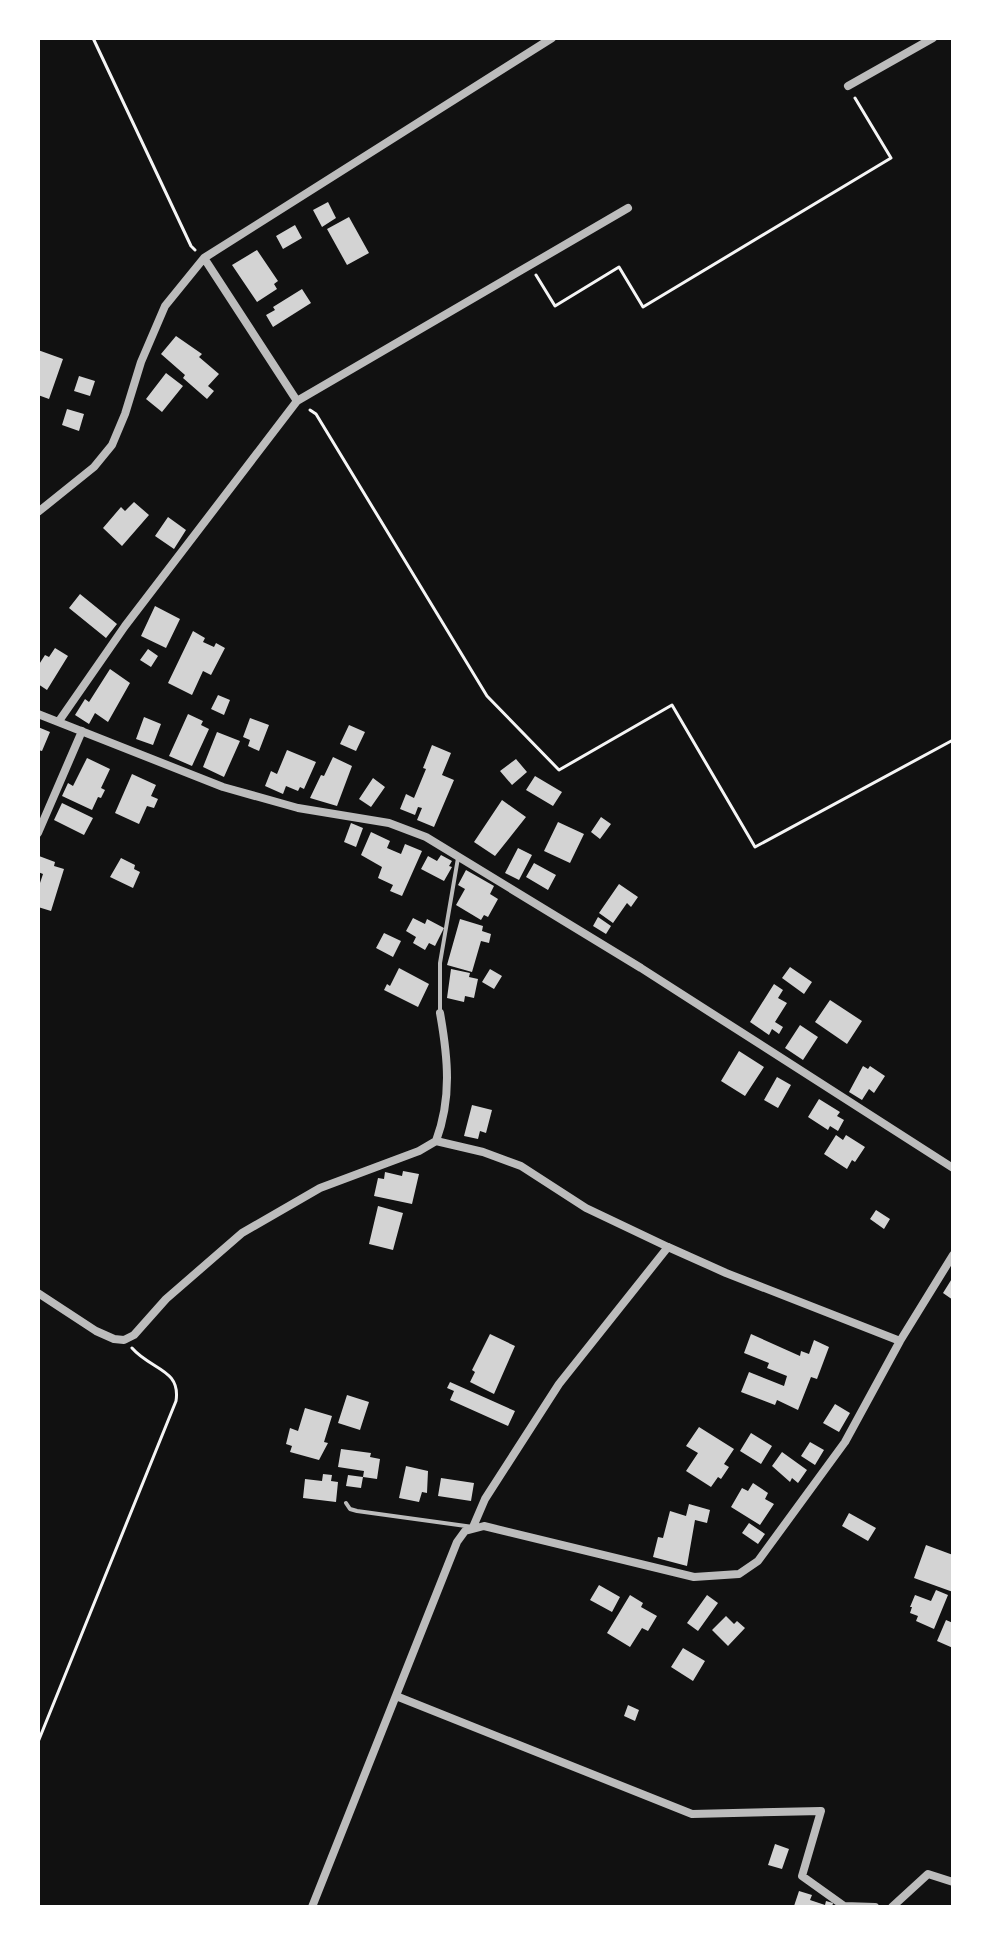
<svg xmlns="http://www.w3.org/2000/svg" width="991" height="1945" font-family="Barlow,sans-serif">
  <rect width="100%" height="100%" fill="#111"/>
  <path fill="#d3d3d3" d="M328,202L336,218L322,227L313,210Z
    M349,217L369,253L347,265L327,229Z
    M295,225L302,238L283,249L276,236Z
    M257,250L278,281L274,284L277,289L257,302L232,265Z
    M302,289L311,303L273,327L266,315L275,310L273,307Z
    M176,336L202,354L199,357L219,374L208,386L214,391L207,399L183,378L185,375L161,354Z
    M38,350L63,359L49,399L38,395Z
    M166,373L183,386L162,412L146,399Z
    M79,376L95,381L90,396L74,391Z
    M67,409L84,414L79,431L62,425Z
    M134,502L149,515L122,546L103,528L121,507L125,511Z
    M168,517L186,530L174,549L155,536Z
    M80,594L117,624L106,638L69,608Z
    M155,606L180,619L166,648L141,636Z
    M193,631L205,638L203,642L214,647L216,643L225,648L211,675L203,671L192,695L168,683Z
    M55,648L68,656L47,690L38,684V666L45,655L49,657Z
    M148,649L158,656L151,667L140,660Z
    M110,669L130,683L108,722L95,713L89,724L75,715L85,699L89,702Z
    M218,695L230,700L224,715L211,709Z
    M188,714L203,721L201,725L209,729L192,766L169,756Z
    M144,717L161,724L153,745L136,739Z
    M250,718L269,725L259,751L248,746L250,740L243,737Z
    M349,725L365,732L356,751L340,744Z
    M38,727L50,732L42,751L38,750Z
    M217,732L240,741L224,777L203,767Z
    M432,745L451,753L442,775L454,780L434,827L417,820L422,808L418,807L415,815L400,809L406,794L414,798L426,769L423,768Z
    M287,750L316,762L304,789L300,787L298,791L286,786L283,794L265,786L271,771L277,774Z
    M333,757L352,766L337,806L310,798L321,775L324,776Z
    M87,758L110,769L101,788L105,790L101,798L98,797L92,810L62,796L68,783L73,786Z
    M516,759L527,772L512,785L500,771Z
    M132,774L156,785L151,796L158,799L154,808L147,806L139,824L115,813Z
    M535,776L562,792L553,806L526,790Z
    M373,778L385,787L371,807L359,799Z
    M502,800L526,817L495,856L474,842Z
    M62,803L93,818L84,835L54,820Z
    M601,817L611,824L600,839L591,832Z
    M558,822L584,834L570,863L544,851Z
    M351,823L363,828L356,847L344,842Z
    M371,832L390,841L387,848L401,854L405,844L422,851L402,896L390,891L393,885L378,878L382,867L361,855Z
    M518,848L532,855L519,880L505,873Z
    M441,855L452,861L449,866L452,867L444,881L421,869L428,856L437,861Z
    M39,856L55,862L54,866L64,869L51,911L38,907V889L43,874L38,872Z
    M121,858L135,865L134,869L140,872L133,888L110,877Z
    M534,863L556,875L548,890L526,877Z
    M466,870L494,886L490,894L498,899L488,917L484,915L481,920L456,905L465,889L458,885Z
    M619,884L638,897L631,907L627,903L613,923L599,913Z
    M598,917L611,926L606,934L593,926Z
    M413,918L425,924L427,919L444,928L435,946L429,943L425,950L413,943L416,937L406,931Z
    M460,919L483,926L482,931L491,934L489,943L481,941L472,972L447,965Z
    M384,933L401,941L393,957L376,948Z
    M790,967L812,982L804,994L782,978Z
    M399,968L429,984L418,1007L384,990L387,984L390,986Z
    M451,969L470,973L469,977L478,979L474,998L465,996L464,1002L447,998Z
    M490,969L502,976L494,989L482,982Z
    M774,984L783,990L778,998L787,1003L775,1022L783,1027L779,1034L772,1029L769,1035L750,1022Z
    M830,1000L862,1021L847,1044L815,1022Z
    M800,1025L818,1037L803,1060L785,1048Z
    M739,1051L764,1067L745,1096L721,1081Z
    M863,1066L868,1069L870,1066L885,1076L874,1093L869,1089L862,1100L849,1092Z
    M777,1077L791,1085L778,1108L764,1100Z
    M819,1099L840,1112L837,1116L844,1120L838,1131L830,1126L828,1130L808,1117Z
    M472,1105L492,1110L486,1133L480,1131L478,1139L464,1136Z
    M836,1135L843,1140L846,1135L865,1147L855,1162L852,1160L847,1169L824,1154Z
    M403,1171L419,1174L412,1204L374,1196L378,1178L384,1179L385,1172L402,1176Z
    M378,1206L403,1213L393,1250L369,1244Z
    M876,1210L890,1219L884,1229L870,1219Z
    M953,1277V1300L943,1293Z
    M490,1334L515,1346L494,1394L470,1382L475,1372L472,1370Z
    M751,1334L800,1356L801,1351L809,1354L814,1340L829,1347L817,1379L811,1377L798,1410L777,1400L775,1405L741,1392L749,1372L784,1386L787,1376L767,1368L769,1363L744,1353Z
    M450,1382L515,1411L508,1426L450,1400L454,1391L447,1388Z
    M347,1395L369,1402L360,1430L338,1423Z
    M835,1404L850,1413L839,1432L823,1423Z
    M305,1408L332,1416L324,1442L328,1443L319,1460L290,1452L292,1446L286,1444L290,1428L298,1431Z
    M699,1427L734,1449L724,1464L729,1467L721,1479L718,1477L711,1487L686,1471L698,1453L686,1446Z
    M751,1433L772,1446L761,1464L740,1451Z
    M810,1442L824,1450L815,1465L801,1456Z
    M341,1449L371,1453L370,1457L380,1459L377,1479L363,1477L364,1471L338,1467Z
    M782,1452L807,1470L798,1483L792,1478L790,1482L772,1466Z
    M406,1466L428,1471L427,1493L422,1492L419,1502L399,1498Z
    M323,1474L332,1475L331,1481L338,1482L336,1502L303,1498L305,1479L322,1481Z
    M348,1475L363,1477L361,1488L346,1486Z
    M441,1478L474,1483L471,1501L438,1496Z
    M753,1483L768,1493L765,1499L774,1504L760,1525L731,1507L742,1488L748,1491Z
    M689,1504L710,1510L707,1523L695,1520L687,1566L653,1557L658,1537L663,1538L670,1511L686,1516Z
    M849,1513L876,1528L868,1541L842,1526Z
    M749,1523L765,1534L758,1544L742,1533Z
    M926,1545L953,1555V1592L914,1578Z
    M599,1585L620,1597L612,1612L590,1600Z
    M936,1590L948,1595L934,1629L916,1621L918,1616L910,1613L912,1607H910L915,1595L931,1601Z
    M630,1595L643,1603L641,1607L657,1616L648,1631L642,1628L630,1647L607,1633Z
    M707,1595L718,1603L698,1631L687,1623Z
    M726,1616L734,1624L737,1621L745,1628L728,1646L712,1630Z
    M946,1620L953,1623V1648L937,1641Z
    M683,1648L705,1661L693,1681L671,1667Z
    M628,1705L639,1710L635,1721L624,1716Z
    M775,1844L789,1849L782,1869L768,1865Z
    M799,1891L812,1895L810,1900L825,1905L826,1901L833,1903L832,1907L794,1906Z"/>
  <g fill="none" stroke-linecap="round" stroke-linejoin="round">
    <path stroke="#f5f5f5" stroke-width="3" d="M93,38L191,246L195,250
      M536,275L555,306L619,267L643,307L891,158L855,98
      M310,410L316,414L487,696L559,770L672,705L755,847L953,740
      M38,1742L176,1401C181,1369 151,1370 132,1348"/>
    <path stroke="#bcbcbc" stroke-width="4" d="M440,1011V963L458,858
      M346,1503L350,1509L357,1511L473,1527"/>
    <path stroke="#bcbcbc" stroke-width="8" d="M848,86L933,38
      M297,401L628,208
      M38,512L94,467L112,445L125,414L141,362L165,306L204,258L552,38
      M38,714L223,787L298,808L389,823L426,837L641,968L953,1168
      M59,721L125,626L297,401L204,258
      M38,833L82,731
      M436,1141L483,1152L521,1166L586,1208L668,1247L726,1273L900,1341
      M38,1293L96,1331L114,1339L124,1340L134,1335L166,1299L242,1233L320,1188L419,1151L436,1141C452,1098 448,1058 440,1013
      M473,1527L485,1499L559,1384L668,1247
      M396,1696L692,1814L821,1811L802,1876L844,1906L875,1907
      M312,1907L457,1542L465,1531L484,1526L694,1577L739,1574L758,1561L845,1442L900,1341L953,1255
      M892,1907L928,1874L953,1882"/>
  </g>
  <rect width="991" height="1945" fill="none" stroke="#ffffff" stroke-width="80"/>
</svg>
